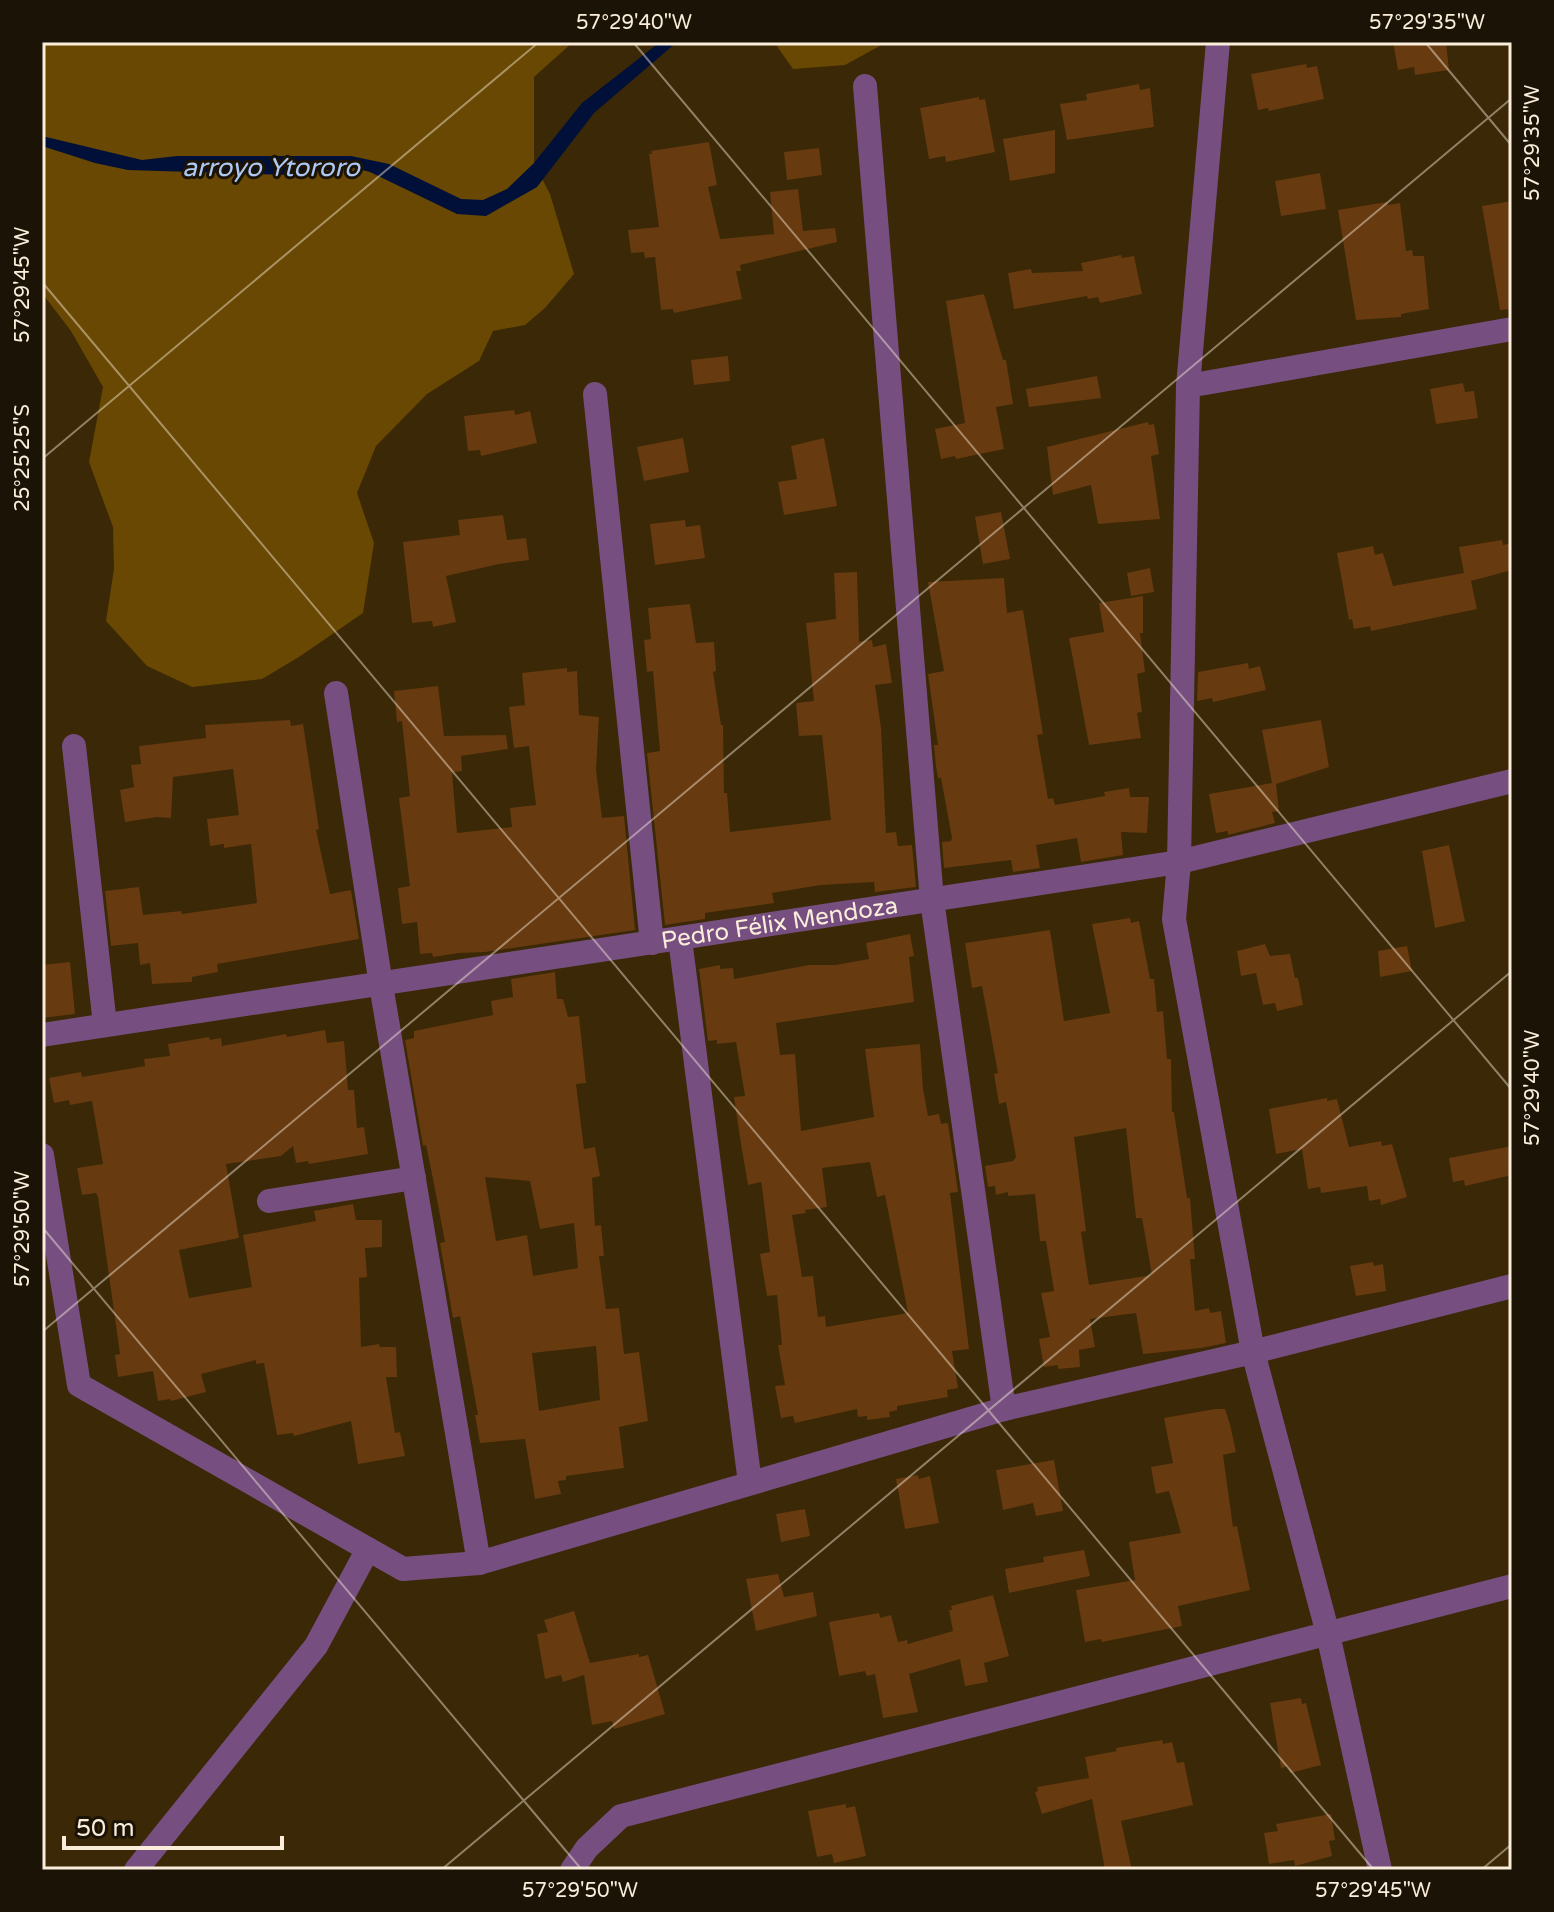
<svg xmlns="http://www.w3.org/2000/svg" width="1554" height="1912" font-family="'Varela Round',sans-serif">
  <rect width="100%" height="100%" fill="#3a2806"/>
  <path fill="#684802" d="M42,42H573L534,77V163L550,194L574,274L545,308L525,325L493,331L479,361L427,394L376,446L357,493L374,543L363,613L299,657L262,679L192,687L147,666L106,621L114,569L113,527L89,462L103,387L71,331L42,293Z
    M774,42H887L845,65L793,69Z"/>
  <path fill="#001038" d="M660,42H677L594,113L537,187L486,216L457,214L370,172L351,167L290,175L128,170L95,163L42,146V136L142,160L177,156H351L389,164L461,199L483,200L507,189L534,163L582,103Z"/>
  <path fill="#673a10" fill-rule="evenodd" d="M1393,42H1446L1449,70L1415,75L1414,67L1398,70Z
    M1306,64L1307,68L1317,66L1324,99L1269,111L1268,108L1258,110L1251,74Z
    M1139,84L1140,90L1150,88L1154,127L1067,140L1060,104L1087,100L1086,94Z
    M979,97V100L985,99L995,152L946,162L945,156L929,159L920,108Z
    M1055,130V173L1010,181L1003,139Z
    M709,142L717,185L708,187L720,239L774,234L770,192L798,189L803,231L835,228L837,242L740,265L741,271H736L742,299L674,313L673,309L661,310L655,257L645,258L644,252L631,253L628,230L659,227L649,154H652L651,151Z
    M819,148L822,175L787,180L784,152Z
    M1320,173L1326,209L1281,216L1275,181Z
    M1512,201V309L1500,310L1482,206Z
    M1387,202L1388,205L1400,203L1406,251L1412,250L1413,256H1424L1429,309L1401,314V317L1356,320L1338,210Z
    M1121,255L1122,258L1134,256L1142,294L1100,303L1098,297L1088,299L1087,296L1014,309L1008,273L1031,269L1032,273L1083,271L1081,263Z
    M984,294L1003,360H1006L1013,404L996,407L1004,449L956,459L955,456L941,459L935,429L965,423L946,301Z
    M728,356L730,381L694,385L691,360Z
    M1097,376L1101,398L1029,407L1026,389Z
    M1463,383L1465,392L1474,391L1478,418L1436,424L1430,389Z
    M514,410L515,415L530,411L537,443L481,456L480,450L468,451L464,416Z
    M1148,422L1149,425L1154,424L1159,454L1151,456L1160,519L1098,524L1091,485L1053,495L1047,447Z
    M683,438L689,472L644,481L637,447Z
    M824,438L837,506L784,515L778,482L797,479L791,446Z
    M1001,512L1010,559L983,564L975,517Z
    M503,515L507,540L526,538L529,560L499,564L446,576L456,622L433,627L432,621L412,623L403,542L460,535L458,520Z
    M685,520L686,527L700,525L705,558L655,565L650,524Z
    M1502,540L1503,545L1512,543V570L1471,581L1477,609L1371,631L1370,626L1354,629L1352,619L1349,620L1337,553L1373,546L1375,555L1383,553L1393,586L1464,573L1459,547Z
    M1150,568L1154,592L1131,596L1127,573Z
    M857,572L859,642L872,640L873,647L886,644L892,683L875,685L881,728L886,833L896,832L898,846L912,845L916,887L875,892L874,882L821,885L772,893L774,903L705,913V919L665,925L647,753L660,751L653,671L647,672L644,640L651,639L648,608L690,604L696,643L714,642L716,671L713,672L721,725H723L724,793H727L730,832L831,820L822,735L799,736L796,703L814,701L806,623L836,619L834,573Z
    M1004,578L1007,613L1023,610L1043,734L1037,735L1048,799L1053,798L1055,805L1105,796L1104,792L1129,788L1130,797H1149L1147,833L1121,832L1123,855L1081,862L1077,838L1036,845L1040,868L1013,872L1011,860L944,868L942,842L951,841L952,838L941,778H938L936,766L934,745H938L928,674L944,671L928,582Z
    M1143,596V633H1140L1145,672L1137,674L1142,712L1137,713L1141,738L1089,745L1069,638L1104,632L1099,603Z
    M1248,663L1249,669L1260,666L1266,690L1213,702L1212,698L1197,701L1198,672Z
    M567,668V672L577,671L579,715L599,717L596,770L602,818L624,816L635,930L485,952L459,953L433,957L432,953L420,954L417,922L402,924L398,888L410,886L399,798L410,796L402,721L397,722L394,691L438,686L444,736L506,735L508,749L461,756L462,771L452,772L457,833L512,827L510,808L536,805L529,746L514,748L509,707L525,705L522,673Z
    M290,720L291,726L303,724L319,829L316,830L330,894L351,890L359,939L217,964L218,972L192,977V982L152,984L150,963L140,965L138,943L111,946L105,891L139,887L143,915L181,911L182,914L257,903L251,844L224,848V844L210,846L207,819L239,815L233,769L173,777L171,818L157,817L125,822L120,790L134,787L131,765L141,764L139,746L206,738L205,725Z
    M1321,720L1329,767L1276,784L1279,811L1272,812L1275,823L1228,835V831L1216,833L1209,794L1272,783L1262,730Z
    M1449,845L1465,921L1435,928L1422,851Z
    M1130,918L1131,923L1139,921L1150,979H1154L1157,1012L1163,1011L1167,1059H1171L1172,1112H1174L1187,1198H1190L1195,1259H1190L1195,1311L1209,1308L1210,1313L1221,1311L1226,1343L1201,1348L1143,1354L1136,1313L1090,1319L1095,1347L1079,1350L1080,1367L1058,1369V1365L1044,1367L1039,1339L1050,1337L1041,1293L1054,1291L1046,1241H1040L1035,1194L1008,1196V1192L996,1195L995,1186L988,1187L985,1166L1013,1161L1016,1157L1006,1102L999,1104L994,1074L998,1073L982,986L972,988L965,943L1050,930L1064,1021L1110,1013L1092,924ZM1126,1128L1136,1218H1142L1152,1275L1089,1285L1081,1232L1086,1231L1074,1137Z
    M910,934L914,956L909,957L914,1002L776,1023L780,1055L795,1054L801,1131L874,1117L865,1049L920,1044L923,1089L928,1116L939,1114L941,1124L948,1123L958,1192L950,1193L969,1349L952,1351L958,1388L947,1390L948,1397L897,1406V1410L889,1412L890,1417L867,1420V1416L858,1417L857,1409L795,1423L793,1416L781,1418L775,1386L785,1385L778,1345H782L777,1295L767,1296L760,1254L770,1252L762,1187L761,1182L748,1185L741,1144L734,1097L745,1096L736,1042L717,1044V1040L708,1041L699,969L720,965V969L733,968L734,979L809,965H835L869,959L866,943ZM870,1162L877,1197L885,1195L908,1313L826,1327L825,1316L818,1317L813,1276L802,1277L792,1215L806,1213L805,1210L827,1207L822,1168Z
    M1265,944L1270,956L1290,954L1295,978H1298L1303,1005L1277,1011L1275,1003L1263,1005L1256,973L1241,976L1237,951Z
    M1407,946L1412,971L1380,977L1378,951Z
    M70,962L75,1014L42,1018V965Z
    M555,972L557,999H563L568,1017L579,1016L586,1083L576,1084L584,1149L595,1147L600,1176L592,1178L595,1226L601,1225L604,1256H599L606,1309L619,1308L624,1354L639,1352L648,1421L619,1427L624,1468L566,1476V1480L558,1481L561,1494L535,1499L525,1439L480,1443L475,1415H478L460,1316L453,1318L440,1243L445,1242L434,1184L426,1145L423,1146L405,1040L414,1038V1031L493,1015L491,1001L513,997L511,979ZM485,1177L530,1181L540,1229L574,1223L578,1268L533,1276L527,1235L496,1241ZM596,1346L600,1400L539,1411L532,1353Z
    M325,1030L327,1043L344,1041L348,1090H354L357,1128L364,1127L368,1154L309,1164L308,1161L296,1163L293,1146L281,1156L226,1164L239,1238L179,1250L189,1298L252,1287L243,1235L316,1221L314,1211L353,1204L356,1220H382V1247L365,1248L367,1277L359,1278L361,1347L379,1344L380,1347H396L397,1377H386L395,1433L400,1432L405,1456L358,1464L351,1421L294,1436L293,1433L277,1435L264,1363L256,1364V1360L201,1374L206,1392L171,1401L170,1399L158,1401L153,1371L118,1377L115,1355L120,1354L98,1197L96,1193L82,1195L77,1168L103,1164L92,1101L70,1105L69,1100L54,1103L49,1078L81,1072L82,1077L145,1066L144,1059L170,1056L168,1044L209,1037L210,1040L221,1038L222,1046L286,1034L287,1037Z
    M1327,1098V1101L1337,1099L1349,1147L1381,1141L1382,1146L1392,1144L1407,1197L1381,1205L1380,1199L1369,1201L1367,1186L1321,1193L1320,1187L1308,1189L1302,1149L1276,1154L1269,1109Z
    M1512,1146V1175L1465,1186L1464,1180L1453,1182L1449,1158Z
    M1373,1262L1374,1266L1383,1264L1386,1291L1356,1296L1350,1266Z
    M1215,1409H1225L1230,1424L1236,1452L1223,1455L1233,1527L1237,1526L1250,1590L1178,1606L1182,1626L1102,1642L1101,1639L1085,1642L1076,1590L1135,1580L1129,1542L1181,1533L1169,1491L1156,1494L1151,1467L1173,1463L1164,1418Z
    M1054,1460L1063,1511L1036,1516L1033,1503L1003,1510L996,1470Z
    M918,1475L919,1479L930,1476L939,1523L905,1529L896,1479Z
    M805,1509L810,1536L781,1542L776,1514Z
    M1084,1550L1090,1576L1009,1593L1005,1569L1044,1562L1043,1557Z
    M778,1574L784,1597L813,1592L817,1616L756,1631L746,1579Z
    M993,1595L1009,1656L984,1663L988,1682L965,1686L960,1659L909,1674L918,1712L883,1718L875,1674L867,1676L865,1671L839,1676L829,1622L879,1613L880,1618L891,1615L898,1642L907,1640L908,1644L953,1631L949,1610H952L951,1606Z
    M574,1611L590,1663L639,1654V1657L648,1655L665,1714L614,1729L612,1721L592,1725L584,1675L563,1682L561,1675L545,1679L537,1634L548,1632L544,1620Z
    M1301,1698L1302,1704L1306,1703L1321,1765L1290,1773L1288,1766L1281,1768L1270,1703Z
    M1162,1740L1163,1744L1172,1742L1177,1763L1184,1762L1193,1805L1121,1821L1132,1870H1105L1092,1799L1042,1814L1035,1792L1038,1791L1037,1787L1089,1778L1085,1757L1117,1751L1116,1748Z
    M846,1804V1808L855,1806L866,1856L834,1863L832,1854L817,1857L808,1811Z
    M1331,1814L1335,1840L1329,1841L1332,1856L1295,1866L1294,1860L1269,1864L1264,1833L1278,1831L1276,1824Z"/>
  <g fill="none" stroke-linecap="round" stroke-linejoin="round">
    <g stroke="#764f80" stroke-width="24">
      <path d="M1218,42L1188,386L1179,862L1174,919L1253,1352L1328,1634L1380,1870"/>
      <path d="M865,86L932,900L1004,1409"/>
      <path d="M1188,386L1512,329"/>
      <path d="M595,394L652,943"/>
      <path d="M336,693L381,985L479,1563"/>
      <path d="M74,746L105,1025"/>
      <path d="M680,939L750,1483"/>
      <path id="s1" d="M42,1035L1179,862L1512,781"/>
      <path d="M42,1155L79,1385L403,1569L479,1563L1004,1409L1253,1352L1512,1286"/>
      <path d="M269,1201L414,1178"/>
      <path d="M136,1870L316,1646L368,1549"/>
      <path d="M572,1870L587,1848L621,1816L1512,1586"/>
    </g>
  </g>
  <path fill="none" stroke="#faeedb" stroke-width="2" stroke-opacity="0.45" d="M633,42L1512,1090M1425,42L1512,146M42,282L1374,1870M42,459L539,42M42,1227L582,1870M42,1332L1512,98M441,1870L1512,971M1481,1870L1512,1844"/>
  <g text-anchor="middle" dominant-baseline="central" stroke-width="6" stroke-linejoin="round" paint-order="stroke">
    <g font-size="24" fill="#faeedb" stroke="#1b1306">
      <text stroke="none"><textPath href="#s1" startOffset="746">Pedro Félix Mendoza</textPath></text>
    </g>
    <g font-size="26" font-style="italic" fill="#adc8f3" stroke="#1b1306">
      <text x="271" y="167">arroyo Ytororo</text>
    </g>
  </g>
  <rect width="1554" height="1912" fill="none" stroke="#1b1306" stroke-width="88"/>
  <path d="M64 1836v12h218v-12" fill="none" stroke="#faeedb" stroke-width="4"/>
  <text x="76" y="1836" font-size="24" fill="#faeedb" stroke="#1b1306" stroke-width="6" paint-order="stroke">50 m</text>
  <rect x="44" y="44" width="1466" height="1824" fill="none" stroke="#faeedb" stroke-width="3"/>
  <g font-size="20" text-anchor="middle" fill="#faeedb">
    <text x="634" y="29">57°29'40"W</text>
    <text x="1427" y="29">57°29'35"W</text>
    <text transform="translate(1532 143) rotate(-90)" y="7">57°29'35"W</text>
    <text transform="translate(22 285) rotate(-90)" y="7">57°29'45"W</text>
    <text transform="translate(22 458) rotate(-90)" y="7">25°25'25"S</text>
    <text transform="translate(1532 1088) rotate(-90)" y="7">57°29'40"W</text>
    <text transform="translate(22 1229) rotate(-90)" y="7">57°29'50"W</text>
    <text x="580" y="1897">57°29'50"W</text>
    <text x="1373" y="1897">57°29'45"W</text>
  </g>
</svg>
